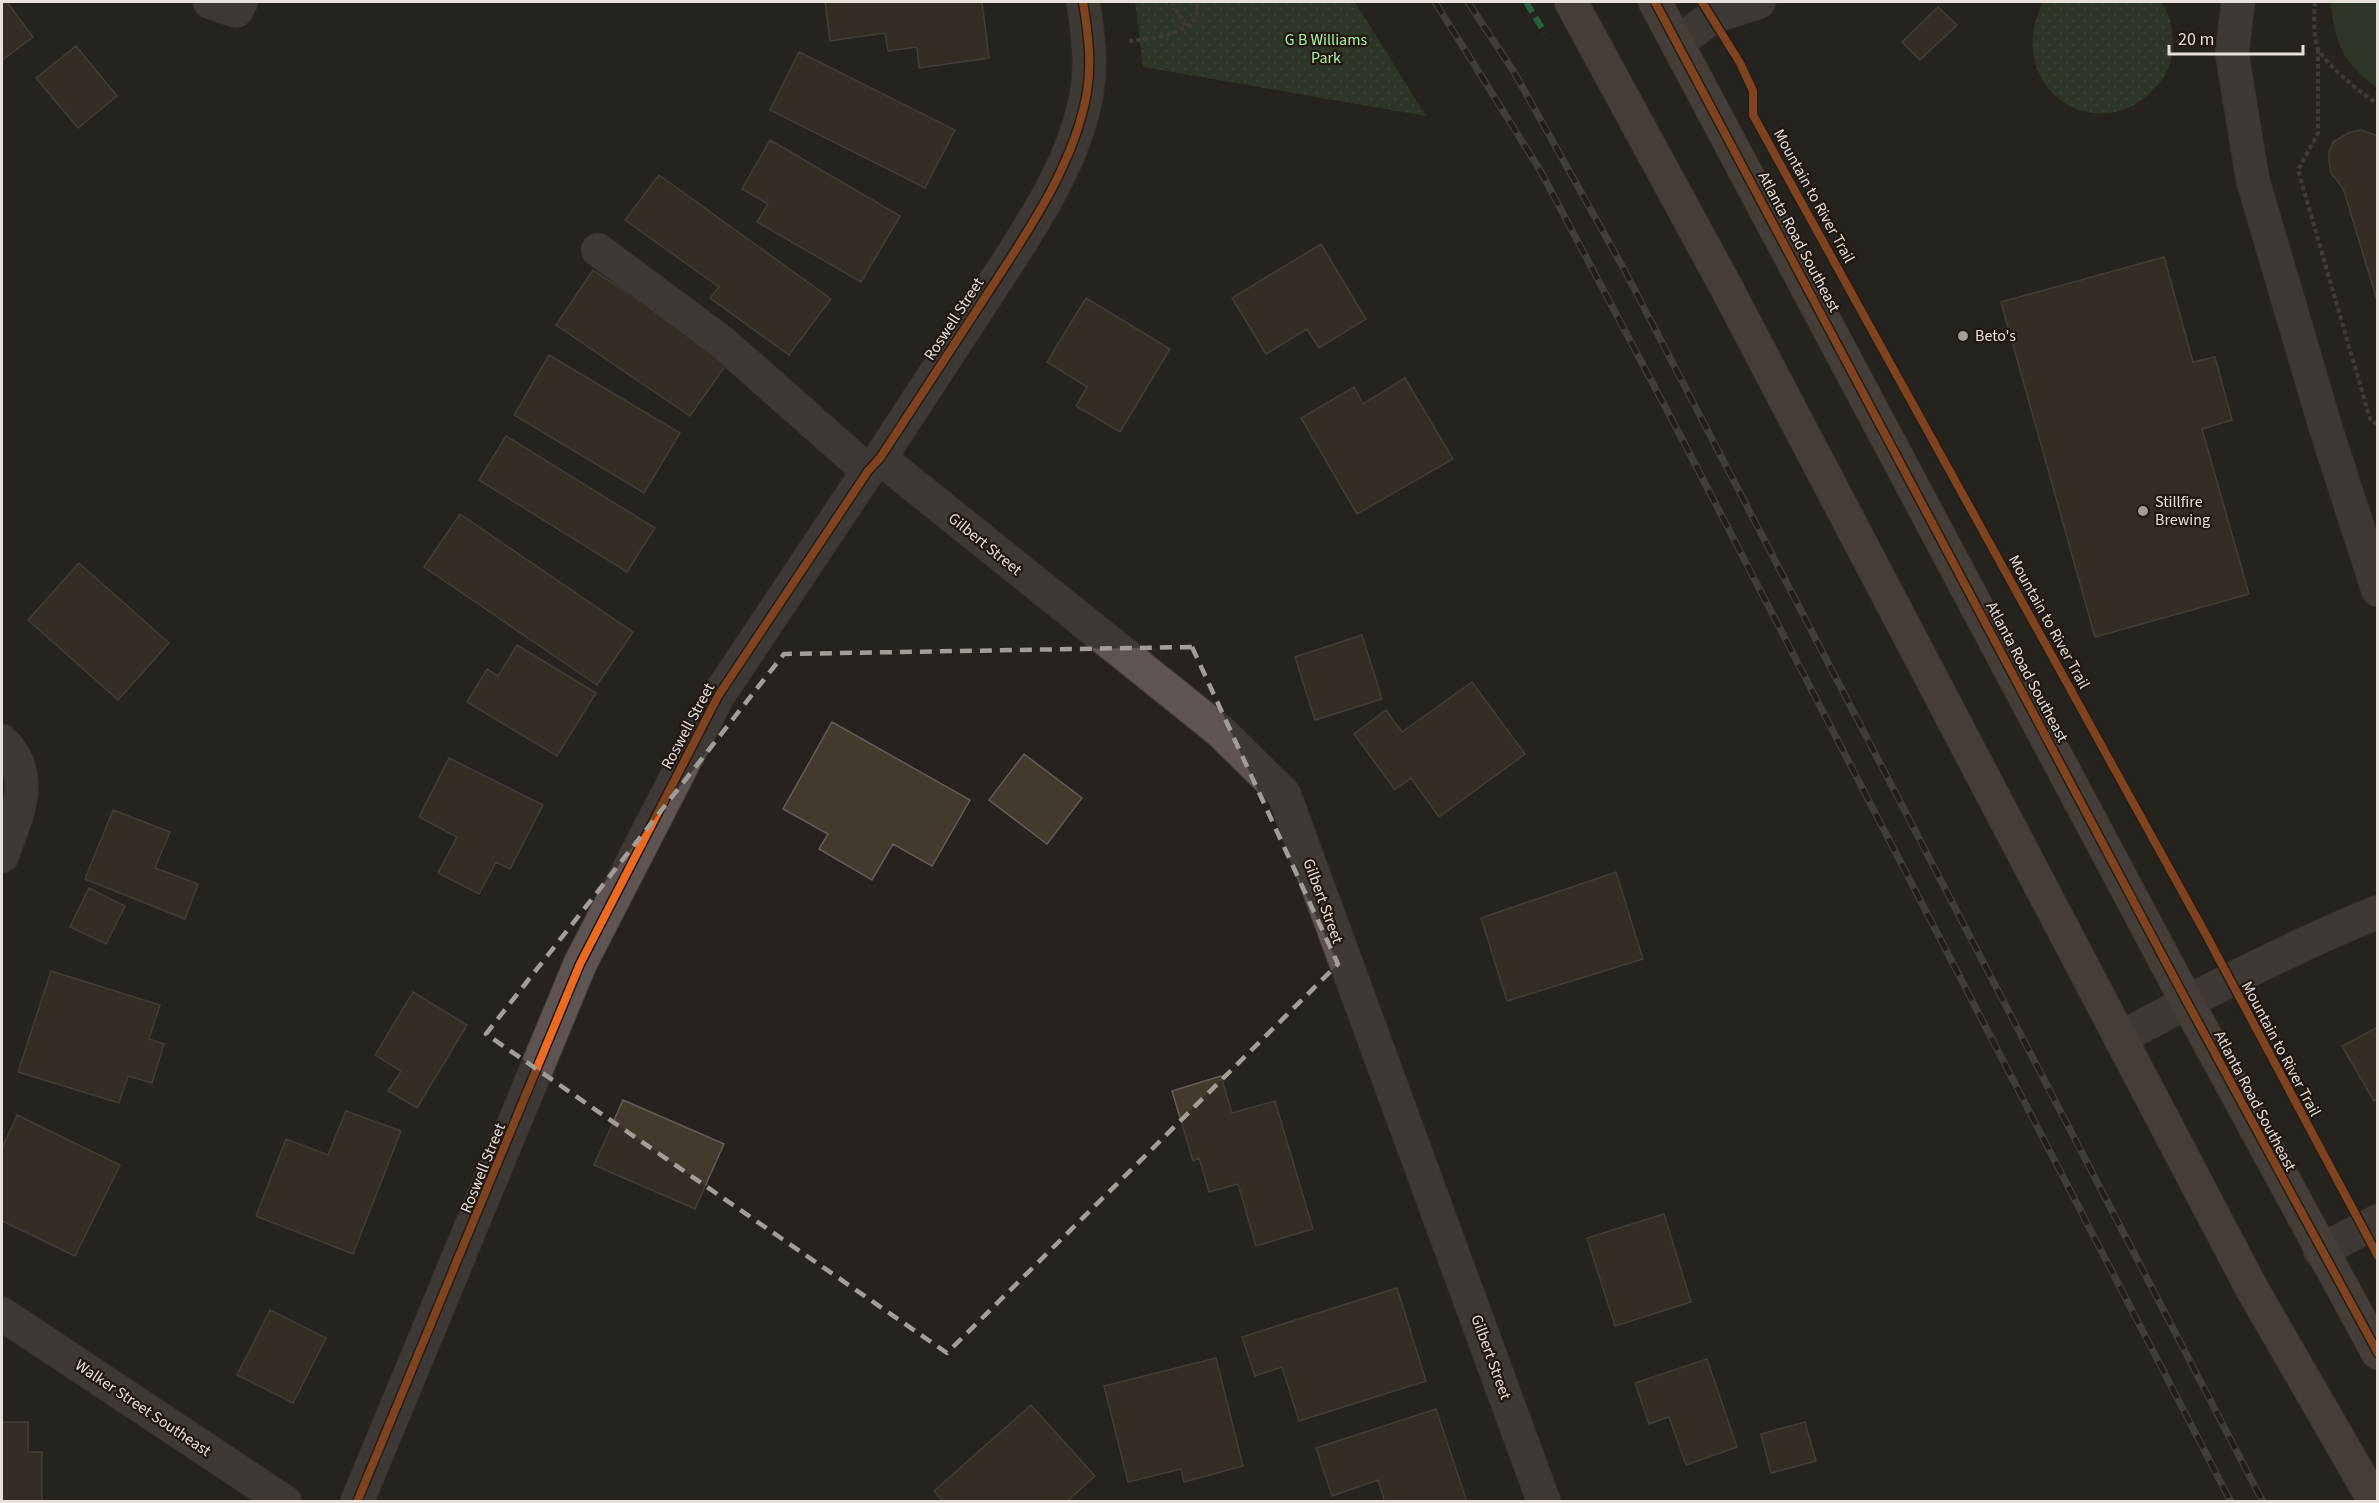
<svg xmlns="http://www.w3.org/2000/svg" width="2379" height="1503" font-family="'Source Sans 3',sans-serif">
  <defs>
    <pattern id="park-dots" width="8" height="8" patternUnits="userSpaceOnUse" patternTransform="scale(1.5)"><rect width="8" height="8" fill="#344c31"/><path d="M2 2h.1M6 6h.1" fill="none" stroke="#51654e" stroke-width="1.8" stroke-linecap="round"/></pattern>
  </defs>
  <rect width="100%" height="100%" fill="#27221d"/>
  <path fill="#344c31" d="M2330,2H2377V88C2341,62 2336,44 2330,2Z"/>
  <path fill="url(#park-dots)" d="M1135,2H1355L1426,116L1143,67Z
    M2043,2H2161C2170,13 2173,30 2173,45C2173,61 2167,75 2156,87C2099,152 2000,88 2043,2Z"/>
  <path fill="#433a2e" stroke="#625d59" stroke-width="1.5" d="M2,2H7L33,37L2,60Z
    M825,2H982L989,58L919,68L917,47L888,51L885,33L830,41Z
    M1938,7L1957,25L1920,60L1902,42Z
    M76,46L117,96L78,128L36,78Z
    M799,52L955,130L925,188L770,110Z
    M2361,130L2378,136V303L2343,188L2331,173L2329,162V152L2333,142L2350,132Z
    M770,140L900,216L861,282L757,222L768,204L742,189Z
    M659,175L831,299L789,355L710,298L719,287L625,220Z
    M1321,244L1366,319L1319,348L1307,329L1266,354L1232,298Z
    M2164,257L2193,362L2215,357L2232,420L2202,429L2249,594L2095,637L2001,302Z
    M593,270L728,362L690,416L556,325Z
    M1086,298L1170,349L1120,432L1076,406L1087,387L1047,362Z
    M549,355L680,433L644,493L514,415Z
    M1405,378L1453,459L1357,514L1301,418L1354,387L1363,404Z
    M506,436L655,528L627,572L479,480Z
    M460,514L633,632L597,685L424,567Z
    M79,563L169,643L118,700L28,620Z
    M1362,635L1382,699L1315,720L1295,657Z
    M517,645L596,693L557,756L467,702L487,669L498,676Z
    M1472,682L1525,754L1439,817L1411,778L1395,790L1354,734L1386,710L1402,732Z
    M832,722L970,800L932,866L893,844L872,880L819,849L828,834L783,809Z
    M1024,754L1082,798L1047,844L989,800Z
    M449,758L543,805L510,869L496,862L479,894L438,873L457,837L419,817Z
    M113,810L170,832L155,868L198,884L185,919L85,879Z
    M1616,872L1643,959L1507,1001L1481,918Z
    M89,888L125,906L106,944L70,927Z
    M51,971L160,1005L149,1039L164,1044L152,1083L128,1076L119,1103L18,1072Z
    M413,992L467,1025L417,1108L388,1091L401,1071L375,1055Z
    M2378,1027V1099L2374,1101L2342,1046Z
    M1221,1076L1232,1113L1275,1101L1313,1229L1256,1246L1238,1184L1209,1192L1199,1158L1193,1161L1172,1091Z
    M623,1100L724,1144L695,1209L594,1165Z
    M346,1111L401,1131L353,1254L256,1216L286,1139L328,1155Z
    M17,1115L120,1165L75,1256L2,1221V1149Z
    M1664,1214L1691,1302L1615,1326L1587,1238Z
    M1397,1288L1426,1381L1299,1421L1282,1367L1255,1376L1242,1337Z
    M270,1310L326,1338L293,1403L237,1375Z
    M1216,1358L1243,1466L1184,1482L1181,1469L1128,1482L1104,1386Z
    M1707,1359L1737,1447L1686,1465L1669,1417L1649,1424L1635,1383Z
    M1031,1405L1095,1476L1066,1502H943L934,1491Z
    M1436,1409L1467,1502H1385L1378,1480L1332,1496L1316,1448Z
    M2,1422H28V1452H42V1502H2Z
    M1805,1422L1816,1461L1771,1473L1761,1434Z"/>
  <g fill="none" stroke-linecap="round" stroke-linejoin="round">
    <defs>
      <path id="minor" d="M210,2L236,11L241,2
        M2238,2L2232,54L2253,181L2326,429L2378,590
        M1678,43L1712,17L1759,2
        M598,250L723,343L868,471
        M880,458L1220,731L1284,794L1544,1502
        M2,741C38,777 16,816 2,856
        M2120,1038C2204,993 2289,948 2378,912
        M2320,1251L2378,1221
        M2,1314L285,1502
        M357,1502L580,964L718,696L868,471L880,458C914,406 948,354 982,302C1023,238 1074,168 1087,92C1092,62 1088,32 1083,2"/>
      <path id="major" d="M1571,2L1725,285L2251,1287L2375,1502
        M1655,2L2187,1002L2378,1353"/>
    </defs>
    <use href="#minor" stroke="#413c38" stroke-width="35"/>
    <use href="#major" stroke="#413c38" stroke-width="35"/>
    <path stroke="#5e5754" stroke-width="4" stroke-dasharray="4.5 3" stroke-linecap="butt" d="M1172,2L1185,26
      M2315,2C2314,14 2313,37 2318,49C2326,65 2362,94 2378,104
      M1129,41C1149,39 1204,35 1197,2
      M2318,49V133L2298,170L2370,419L2378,425"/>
    <use href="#minor" stroke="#5e5452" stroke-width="33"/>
    <use href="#major" stroke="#6a5d59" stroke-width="33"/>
    <defs>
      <path id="rail" d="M1435,2L1540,170L1679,433L2231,1502
        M1468,2L1514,72L1625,271L2263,1502"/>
    </defs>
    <use href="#rail" stroke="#635d59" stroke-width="7"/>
    <use href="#rail" stroke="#211710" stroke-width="4.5" stroke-dasharray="14" stroke-linecap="butt"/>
    <path stroke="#26ab63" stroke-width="6" stroke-dasharray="12 6" stroke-linecap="butt" d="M1526,2L1545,33"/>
    <defs>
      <path id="cycleway" d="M1655,2L2187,1002L2378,1353
        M1702,2L1740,63L1753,91V115L2204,931L2378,1256
        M357,1502L580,964L718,696L868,471L880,458C914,406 948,354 982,302C1023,238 1074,168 1087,92C1092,62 1088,32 1083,2"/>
    </defs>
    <use href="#cycleway" stroke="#211710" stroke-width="11"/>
    <use href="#cycleway" stroke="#ed6a23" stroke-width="8"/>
  </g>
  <path d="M0 0H2379V1503H0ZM1192,647L1338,964L947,1353L486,1034L784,654Z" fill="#27221d" fill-opacity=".55" fill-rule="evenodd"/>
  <path fill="none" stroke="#a39d98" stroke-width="4.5" stroke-dasharray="12 8" stroke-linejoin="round" d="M1192,647L1338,964L947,1353L486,1034L784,654Z"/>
  <g fill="#a39d98" stroke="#211710" stroke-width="2">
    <circle cx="1963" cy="336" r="6"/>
    <circle cx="2143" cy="511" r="6"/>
  </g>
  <g text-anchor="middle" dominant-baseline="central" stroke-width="4.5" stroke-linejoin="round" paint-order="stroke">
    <g font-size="16" fill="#a8f3a2" stroke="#211710">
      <text x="1326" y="40">G B Williams<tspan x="1326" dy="18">Park</tspan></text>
    </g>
    <g font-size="16" fill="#e6dfda" stroke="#211710">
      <text transform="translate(1814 196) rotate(61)">Mountain to River Trail</text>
      <text transform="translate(1799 242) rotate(62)">Atlanta Road Southeast</text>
      <text transform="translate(954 319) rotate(-57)">Roswell Street</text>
      <text transform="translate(985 544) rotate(39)">Gilbert Street</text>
      <text transform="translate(2049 622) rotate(61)">Mountain to River Trail</text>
      <text transform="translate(2027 672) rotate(62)">Atlanta Road Southeast</text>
      <text transform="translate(688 726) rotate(-62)">Roswell Street</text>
      <text transform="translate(1323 901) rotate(70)">Gilbert Street</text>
      <text transform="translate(2281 1049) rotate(62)">Mountain to River Trail</text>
      <text transform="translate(2255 1101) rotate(62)">Atlanta Road Southeast</text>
      <text transform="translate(483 1168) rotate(-68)">Roswell Street</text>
      <text transform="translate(1491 1357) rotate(70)">Gilbert Street</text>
      <text transform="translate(143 1408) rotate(34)">Walker Street Southeast</text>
    </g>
    <g font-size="16" fill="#e6dfda" stroke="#211710" text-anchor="start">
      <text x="1975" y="336">Beto's</text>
      <text x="2155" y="502">Stillfire<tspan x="2155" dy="18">Brewing</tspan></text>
    </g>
  </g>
  <rect width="2379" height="1503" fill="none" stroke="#e6dfda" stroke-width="6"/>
  <path d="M2169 45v9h134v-9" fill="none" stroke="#e6dfda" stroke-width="3"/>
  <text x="2178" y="45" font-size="18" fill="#e6dfda" stroke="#211710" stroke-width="4.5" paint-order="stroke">20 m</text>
</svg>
